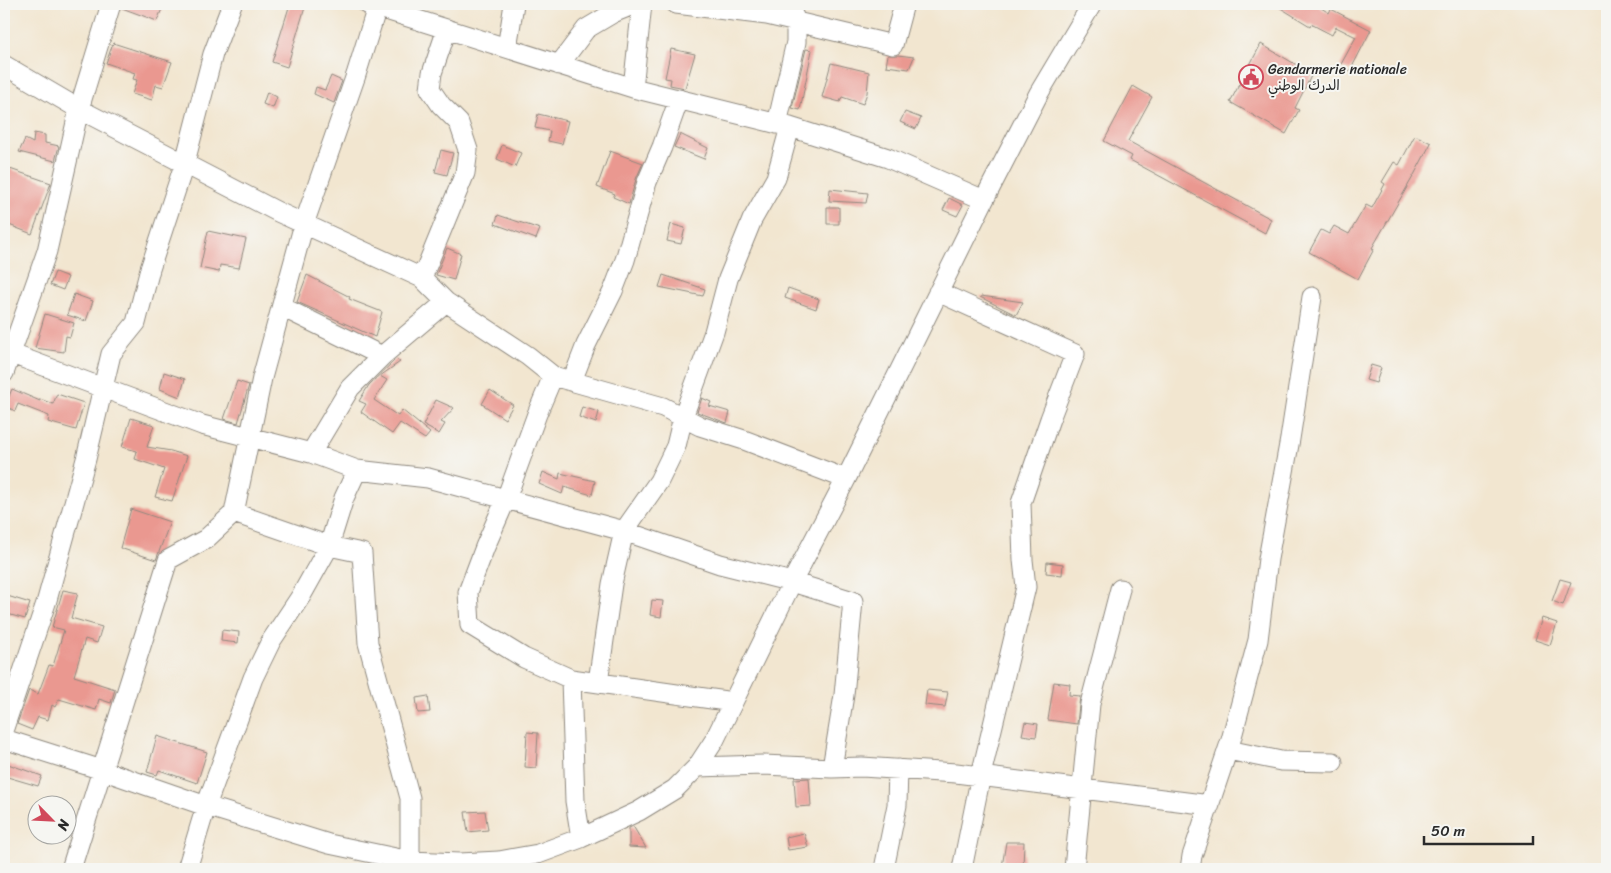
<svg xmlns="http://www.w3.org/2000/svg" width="1611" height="873" font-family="Sriracha,'Playpen Sans Arabic',sans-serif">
  <rect width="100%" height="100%" fill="#f6f6f2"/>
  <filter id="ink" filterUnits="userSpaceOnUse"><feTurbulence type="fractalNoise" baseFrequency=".02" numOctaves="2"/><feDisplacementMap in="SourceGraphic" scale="10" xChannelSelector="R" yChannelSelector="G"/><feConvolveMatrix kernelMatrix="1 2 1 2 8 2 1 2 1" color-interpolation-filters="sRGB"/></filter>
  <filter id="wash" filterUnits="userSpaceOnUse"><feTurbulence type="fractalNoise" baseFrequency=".0096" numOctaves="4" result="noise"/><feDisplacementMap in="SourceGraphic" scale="20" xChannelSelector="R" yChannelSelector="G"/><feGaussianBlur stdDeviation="1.12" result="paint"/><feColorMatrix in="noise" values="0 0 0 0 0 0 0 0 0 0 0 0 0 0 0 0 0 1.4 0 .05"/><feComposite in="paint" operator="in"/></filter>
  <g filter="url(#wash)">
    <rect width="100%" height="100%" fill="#f2e6d0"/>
    <g id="blocks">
      <path fill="#ea9890" d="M122,4H164L157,21L122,8Z
        M290,4H306L287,67L272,62Z
        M1274,4H1315L1329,13L1331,9L1371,30L1350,71L1340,66L1356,37L1336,27L1332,35L1311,24L1310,26Z
        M113,43L172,62L163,87L156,85L152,100L132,94L137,80L133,79L135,73L106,63Z
        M1261,44L1312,74L1295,108L1299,110L1286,134L1230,102Z
        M671,49L695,54L685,88L670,85L671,79L665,78Z
        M806,49L812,50L800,110L792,108Z
        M888,55H898L914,57L909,69L886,66Z
        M831,63L869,72L867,93L863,104L842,97L840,102L822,97Z
        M331,76L342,81L334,103L314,94L316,87L325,90Z
        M1133,86L1152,97L1128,141L1271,219L1265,233L1130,160L1132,156L1104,141Z
        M267,92L277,97L273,108L263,104Z
        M905,112L921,118L916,129L900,122Z
        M538,114L568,121L562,144L548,141L550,131L535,128Z
        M34,133L45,135V143L59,146L55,161L19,152L25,139L33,143Z
        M680,134L708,148L704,159L674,147Z
        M1415,135L1431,143L1414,175L1372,248L1374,249L1358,279L1309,252L1321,230L1329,234L1334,226L1349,234L1366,205L1372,208L1385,184L1382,182L1394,162L1399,165Z
        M502,145L521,153L515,167L497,159Z
        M441,150L453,153L447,175L435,172Z
        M610,151L643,163L636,179L629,204L613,197L615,194L597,187Z
        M4,167L51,183L32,234L4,223Z
        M830,189L868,193L866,203L829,201Z
        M949,198L963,205L957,216L943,210Z
        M827,207H839V224H827Z
        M498,215L540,229L536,239L495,224Z
        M671,224L685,228L681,244L667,241Z
        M208,231L246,239L239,268L220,265L219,272L200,268Z
        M447,248L461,254L454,280L436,275Z
        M55,272L68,277L63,290L50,285Z
        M307,275L350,297L349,299L382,312L375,337L297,302Z
        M663,275L705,289L703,296L659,287Z
        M788,288L819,299L816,309L785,298Z
        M74,294L93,301L86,321L67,315Z
        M981,296L1023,302L1016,315L980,297Z
        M45,314L74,323L70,337L66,336L64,352L35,348Z
        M396,359L400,362L380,376L387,380L374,400L398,416L402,410L430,433L425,439L400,423L392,434L361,412L366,404L359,401L369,385Z
        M1371,365L1381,368L1376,383L1366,380Z
        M164,372L185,379L180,397L160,389Z
        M237,381L249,385L238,423L224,419Z
        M12,389L40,401V399L53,404L57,394L84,403L76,430L48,422L49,416L18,404L15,411L5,406Z
        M490,390L513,405L505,419L482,404Z
        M702,398L711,402L709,406L730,412L727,423L697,412Z
        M436,400L454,408L441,422L445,424L439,434L423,425Z
        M582,407L599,412L596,423L579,417Z
        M131,418L154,425L147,447L171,451L187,456L172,501L155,497L164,469L135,459L137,451L122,447Z
        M543,472L559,479L560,473L595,481L592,495L564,487L562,494L539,484Z
        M131,509L170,522L156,560L120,548Z
        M1047,562L1063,564L1062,575L1046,573Z
        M1560,579L1571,582L1563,605L1552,601Z
        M63,590L78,593L71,618L102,627L97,643L85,639L74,676L115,689L111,703L99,699L96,710L59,699L55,707L52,705L48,720L38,717L32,730L17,724L29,690L38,694L49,665L53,666L64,630L52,627Z
        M4,595L30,603L25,619L4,613Z
        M652,600L663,601L661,617L650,615Z
        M1542,618L1557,623L1550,645L1535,640Z
        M222,630L239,632L238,643L221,641Z
        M1054,682L1070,684L1069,695L1080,696L1077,724L1048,720Z
        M927,690L948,692L945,707L925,705Z
        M428,696L430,712L418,713L416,698Z
        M1025,722L1038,724L1036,737L1022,735Z
        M527,732L538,733L536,768L525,767Z
        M157,736L207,752L197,783L159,770L157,775L147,772Z
        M8,764L42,776L38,786L4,776Z
        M809,778L811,806L796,807L794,779Z
        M485,811L488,830L468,832L465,812Z
        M633,826L646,848L629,847V828Z
        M804,833L808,847L788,850L786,837Z
        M1006,842H1024L1023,868L1002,867Z"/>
    </g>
  </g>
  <g filter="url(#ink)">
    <use href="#blocks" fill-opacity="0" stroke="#8e887e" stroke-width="1"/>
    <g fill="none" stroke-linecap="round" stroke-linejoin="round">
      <defs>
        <path id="minor" d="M367,4L633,88L790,127L888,158L984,200
          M676,4L767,15L893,45L904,4
          M507,48L514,4
          M4,65L79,109L278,212L422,278L446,302L528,356L553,376
          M559,65L586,29L613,13L635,4
          M633,88L642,4
          M777,124L796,42V21L788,4
          M422,278L465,173L468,150L459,123L441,105L430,89L432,73L447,29
          M938,292L1075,354L1050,419L1021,503L1023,560L1026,587L981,775L962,869
          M282,307L382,356
          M4,351L202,425L311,453L357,470L428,478L624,531L720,564L792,582L853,601L844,695L832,768
          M4,373L47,251L79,109L111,4
          M572,381L586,345L613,291L625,260L647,182L662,147L679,99
          M311,453L350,388L382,356L446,302
          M234,513L329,546L362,553L368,643L410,798V861
          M571,679L575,801L581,838
          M598,682L612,584L624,531L659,481L676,446L683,417L714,332L728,279L752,220L776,178L790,127
          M733,702L571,679L524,658L470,625L468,592L485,547L506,499L537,414L553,376L663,407L700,426L744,440L846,479
          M4,728L47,600L86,459L111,354L136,323L150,269L185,162L213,54L232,4
          M4,739L102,770L206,806L329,844L410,861L460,863L499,861L538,854L581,838L639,811L675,789L697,767L714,741L792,582L846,479L984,200L1039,93L1092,4
          M1228,750L1281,761L1333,762
          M697,767L763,765L832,768L862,767L956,773L1210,805
          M71,869L168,560L206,539L234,513L262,378L304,224L356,75L378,4
          M187,869L206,806L253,678L271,641L301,596L329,546L344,498L357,470
          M884,869L897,805L898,769
          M1074,869L1090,704L1120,589
          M1190,869L1192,856L1231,740L1258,640L1268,559L1290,439L1312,297"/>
      </defs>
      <use href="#minor" stroke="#8e887e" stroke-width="21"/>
      <use href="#minor" stroke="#fff" stroke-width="19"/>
    </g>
  </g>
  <defs>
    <symbol id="civic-ring" viewBox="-11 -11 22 22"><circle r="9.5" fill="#f6f6f2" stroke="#d1495b" stroke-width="1.5"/><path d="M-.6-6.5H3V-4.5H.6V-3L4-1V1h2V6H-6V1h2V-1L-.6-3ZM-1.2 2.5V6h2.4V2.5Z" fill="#d1495b"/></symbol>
  </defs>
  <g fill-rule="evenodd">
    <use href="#civic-ring" x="1237" y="63" width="28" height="28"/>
  </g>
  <g text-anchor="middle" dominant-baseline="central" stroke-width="4" stroke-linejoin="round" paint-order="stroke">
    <g font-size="14" fill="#2b2b2b" stroke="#f6f6f2" text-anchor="start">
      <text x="1268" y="69">Gendarmerie nationale<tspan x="1268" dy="16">الدرك الوطني</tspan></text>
    </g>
  </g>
  <rect width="1611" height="873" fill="none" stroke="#f6f6f2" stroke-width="20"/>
  <g transform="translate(52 820) rotate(114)"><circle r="24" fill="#f6f6f2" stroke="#a5a5a2"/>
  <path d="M0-4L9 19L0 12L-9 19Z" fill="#d1495b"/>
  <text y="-8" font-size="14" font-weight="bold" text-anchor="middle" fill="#2b2b2b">N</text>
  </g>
  <path d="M1424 836v8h109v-8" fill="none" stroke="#2b2b2b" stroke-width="2.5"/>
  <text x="1431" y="836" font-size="15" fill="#2b2b2b" stroke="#f6f6f2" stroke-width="4" paint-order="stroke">50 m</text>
</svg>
